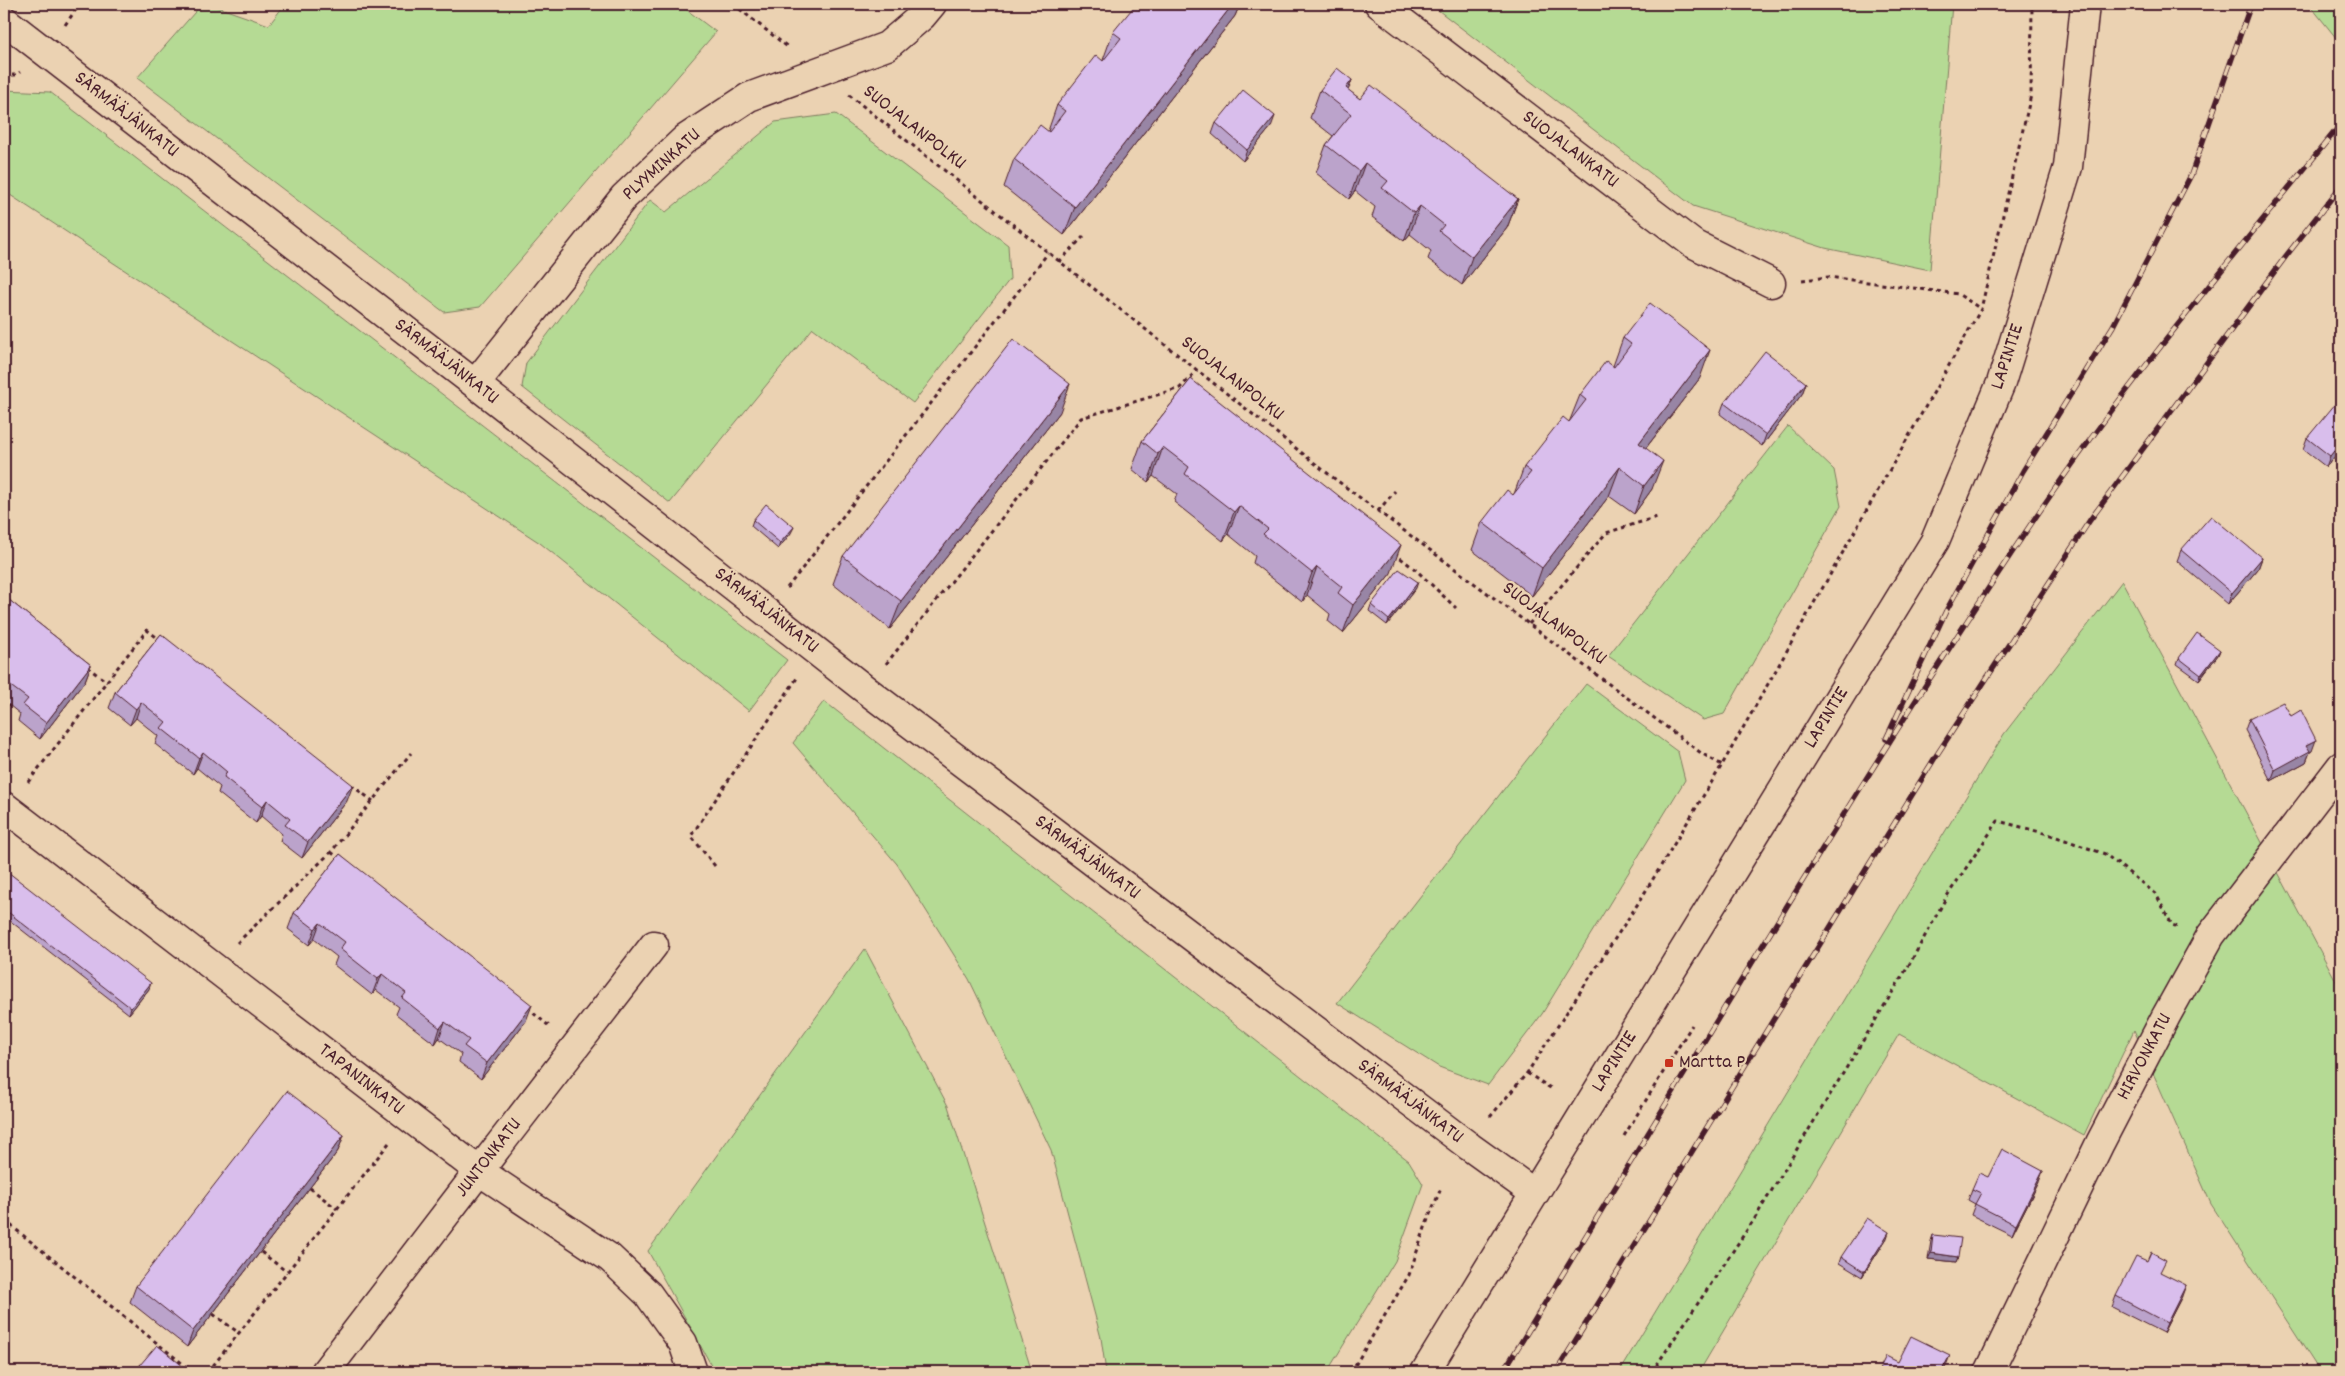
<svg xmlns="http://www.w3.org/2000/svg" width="2345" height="1376" font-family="Dekko,sans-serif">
  <rect width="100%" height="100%" fill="#ebd2b2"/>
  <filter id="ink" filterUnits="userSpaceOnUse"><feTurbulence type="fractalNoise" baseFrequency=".02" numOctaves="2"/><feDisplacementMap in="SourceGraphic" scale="10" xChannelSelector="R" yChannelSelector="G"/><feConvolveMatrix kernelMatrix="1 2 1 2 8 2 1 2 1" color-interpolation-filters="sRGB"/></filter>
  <g filter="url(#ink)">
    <path fill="#b5da94" stroke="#807c60" d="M202,4H209L269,25L285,4H679L716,32L480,307L444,312L137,78Z
      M1430,4H1952L1930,270L1825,248L1693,206Z
      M2309,4H2341V44Z
      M4,90L50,92L787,660L749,711L540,543L4,191Z
      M836,114L1008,245L1010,279L913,403L813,328L670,503L522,387L526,363L650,200L666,212L775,122Z
      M1788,426L1834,470L1841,506L1724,714L1703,720L1608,656Z
      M2122,581L2341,990V1372H2320L2211,1204L2134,1030L2084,1135L1899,1034L1699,1372H1619L2004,734Z
      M1586,684L1678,752L1685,780L1542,1014L1488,1085L1439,1067L1337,1003Z
      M824,701L1409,1161L1423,1184L1395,1261L1327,1372H1106L1101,1338L1051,1150L969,979L897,864L793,743Z
      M865,949L948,1106L1032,1372H715L648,1251Z"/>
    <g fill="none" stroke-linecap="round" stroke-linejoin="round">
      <defs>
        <path id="street" d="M1379,4L1692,243L1771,283
          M4,20L475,384L866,690L1470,1147L1534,1193
          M475,384L624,197L685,139L749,97L887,46L922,16L932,4
          M4,806L479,1171L610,1258L648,1294L683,1343L693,1372
          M325,1372L479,1171L654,945
          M1989,1372L2100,1143L2166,1016L2211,935L2341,766"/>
        <path id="secondary" d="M1425,1372L1935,541L2001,383L2068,167L2085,4"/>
      </defs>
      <use href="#street" stroke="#4a1f2b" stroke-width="31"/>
      <use href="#secondary" stroke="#4a1f2b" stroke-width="31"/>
      <path stroke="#4a1f2b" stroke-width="3" stroke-dasharray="4 4" stroke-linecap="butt" d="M733,4L789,48
        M65,25L80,4
        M4,75H16L20,72
        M849,95L1331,476L1701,753L1722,765
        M1059,262L1084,236
        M1802,280L1829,277L1958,294L1981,309
        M1378,511L1395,491
        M1394,553L1416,570L1456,608
        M787,588L1048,253
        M1529,624L1606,533L1657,517
        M886,664L1081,418L1180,388L1197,370
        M87,667L107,682
        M28,782L147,630L159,639
        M351,785L373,801
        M331,852L340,859
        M715,866L691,836L797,678
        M237,943L331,852L411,753
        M527,1008L549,1026
        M1527,1073L1552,1089
        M1490,1117L1527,1073L1639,902L1722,765L1981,309L2031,95L2032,4
        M1624,1136L1692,1025
        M310,1188L337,1209
        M4,1220L193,1372
        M261,1252L287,1272
        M213,1314L239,1333
        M4,1365L13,1372
        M208,1372L389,1143
        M1351,1372L1409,1275L1428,1219L1442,1186
        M1652,1372L1755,1218L1909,965L1947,896L1998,821L2048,834L2105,854L2156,894L2172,925L2178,927"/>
      <use href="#street" stroke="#ebd2b2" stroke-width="28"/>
      <use href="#secondary" stroke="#ebd2b2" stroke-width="28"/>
      <defs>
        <path id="rail" d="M1886,739L1946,611L2023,471L2113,326L2191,175L2251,4
          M1503,1372C1678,1086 1848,797 2035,518C2128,380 2236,253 2341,124
          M1556,1372L1936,756L2090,520L2286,256L2341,186"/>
      </defs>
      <use href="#rail" stroke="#4a1f2b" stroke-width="5.5"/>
      <use href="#rail" stroke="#ebd2b2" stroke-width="4" stroke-dasharray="11" stroke-linecap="butt"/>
    </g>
    <path fill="#bba3cb" stroke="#4a1f2b" d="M1147,4H1240L1235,16L1064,235L1004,187L1014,159L1048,131L1057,105L1104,61L1103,60L1113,32L1147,6Z
      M1352,80L1348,90L1360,99L1518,199L1507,228L1462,285L1428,259L1431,251L1410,234L1404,241L1372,217L1375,207L1355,191L1349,199L1316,173L1326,145L1333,136L1310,118L1320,90Z
      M1216,123L1271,127L1243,161L1212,134Z
      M1623,338L1700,378L1646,448L1652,489L1634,514L1609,496L1532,596L1472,550L1482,522L1514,494L1524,467L1569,422L1570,420L1580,395L1614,367L1613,366Z
      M1191,379L1391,573L1343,633L1328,621L1330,614L1307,595L1302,602L1253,563L1255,556L1228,534L1223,541L1174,502L1177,494L1153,476L1148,482L1132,469L1142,441Z
      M1806,383L1802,394L1762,446L1720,414L1724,403Z
      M1060,412L890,629L833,584L843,556Z
      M2307,438L2341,449L2326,467L2303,449Z
      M753,520L791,533L778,549L751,526Z
      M2181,550L2262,558L2258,569L2228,604L2177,561Z
      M1416,588L1387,625L1369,611L1371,605Z
      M4,596L91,665L85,681L40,739L18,721L20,714L4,701Z
      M161,634L347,801L302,858L280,841L282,834L261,816L256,823L218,793L220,787L197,768L193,774L155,744L158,736L136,718L130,725L109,708L115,692Z
      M2220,650L2218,655L2199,680L2177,664L2179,658Z
      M2291,716L2312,751L2310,752L2306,762L2271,781L2245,730L2249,719Z
      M340,854L526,1021L481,1079L459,1062L461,1054L439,1038L435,1044L396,1014L399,1007L376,990L372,995L334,965L337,957L314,939L309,945L288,929L294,913Z
      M4,869L149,989L129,1014L4,916Z
      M344,1135L338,1151L187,1347L130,1302L136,1286Z
      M2039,1182L2012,1235L1971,1215L1975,1204L1968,1200L1972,1189Z
      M1933,1235L1958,1257L1956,1262L1928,1259L1931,1241Z
      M1887,1238L1862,1277L1839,1263L1841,1257Z
      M2161,1273L2182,1296L2163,1333L2112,1307L2116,1296Z
      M140,1365L190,1372H141L138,1370Z"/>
    <path fill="#9885a5" stroke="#4a1f2b" d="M1233,4H1240L1235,16L1064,235L1075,207Z
      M1352,80L1342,107L1346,88Z
      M1275,116L1271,127L1243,161L1247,150Z
      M1365,163L1355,191L1349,199L1359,171Z
      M1518,199L1507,228L1462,285L1472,257Z
      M1420,206L1410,234L1404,241L1414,213Z
      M1710,350L1700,378L1628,471L1639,443Z
      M1806,383L1802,394L1762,446L1766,435Z
      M1070,384L1060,412L890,629L901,601Z
      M2341,442V449L2326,467L2330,456Z
      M1163,447L1153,476L1148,482L1158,454Z
      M1663,461L1652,489L1634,514L1644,486Z
      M1620,467L1609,496L1532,596L1542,568Z
      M1239,506L1228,534L1223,541L1234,512Z
      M794,527L791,533L778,549L780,543Z
      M1401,545L1391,573L1343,633L1353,605Z
      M2262,558L2258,569L2228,604L2232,593Z
      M1317,567L1307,595L1302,602L1312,573Z
      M1418,582L1416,588L1387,625L1389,620Z
      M2220,650L2218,655L2199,680L2201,675Z
      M91,665L85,681L40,739L46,723Z
      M141,702L136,718L130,725L136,709Z
      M2316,740L2312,751L2310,752L2306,762L2271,781L2275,770L2306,745Z
      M203,752L197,768L193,774L199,758Z
      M353,785L347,801L302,858L308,842Z
      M267,800L261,816L256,823L262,807Z
      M320,923L314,939L309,945L315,929Z
      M382,974L376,990L372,995L378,979Z
      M151,983L149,989L129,1014L131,1008Z
      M532,1005L526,1021L481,1079L487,1063Z
      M445,1022L439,1038L435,1044L440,1028Z
      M344,1135L338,1151L187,1347L193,1331Z
      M2043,1171L2039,1182L2012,1235L2016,1225Z
      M1889,1232L1887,1238L1862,1277L1864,1272Z
      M1931,1253L1958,1257L1956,1262L1928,1259Z
      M2186,1285L2182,1296L2163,1333L2167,1323Z
      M1950,1355L1946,1366L1943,1372H1941Z"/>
    <path fill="#d9beec" stroke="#4a1f2b" d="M1136,4H1144L1147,6L1149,4H1233L1075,207L1014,159L1040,125L1049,132L1065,111L1057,105L1096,55L1103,61L1121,38L1113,32Z
      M1337,68L1352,80L1346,88L1360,99L1371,85L1518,199L1472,257L1439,231L1444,225L1420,206L1414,213L1382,188L1388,181L1365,163L1359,171L1326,145L1351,114L1320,90Z
      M1243,90L1275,116L1247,150L1216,123Z
      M1650,303L1710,350L1639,443L1663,461L1644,486L1620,467L1542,568L1482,522L1507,490L1513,495L1531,472L1524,467L1563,417L1569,422L1586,400L1580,395L1606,361L1614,367L1631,344L1623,338Z
      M1013,339L1070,384L901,601L843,556Z
      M1765,351L1806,383L1766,435L1724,403Z
      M1191,379L1401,545L1353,605L1338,593L1342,587L1317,567L1312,573L1263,534L1268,529L1239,506L1234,512L1185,474L1189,467L1163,447L1158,454L1142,441Z
      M2341,397V442L2330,456L2307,438Z
      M766,504L794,527L780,543L753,520Z
      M2211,516L2262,558L2232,593L2181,550Z
      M1399,569L1418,582L1389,620L1371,605Z
      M4,596L91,665L46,723L23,705L28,699L4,681V682Z
      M2197,633L2220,650L2201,675L2179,658Z
      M161,634L353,785L308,842L285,825L290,819L267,800L262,807L224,777L227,772L203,752L199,758L161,728L166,722L141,702L136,709L115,692Z
      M2283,702L2291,716L2301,710L2316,740L2306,745L2310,751L2275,770L2249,719Z
      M340,854L532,1005L487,1063L464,1046L469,1040L445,1022L440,1028L402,998L406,993L382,974L378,979L340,949L345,942L320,923L315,929L294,913Z
      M4,869L151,983L131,1008L4,909Z
      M287,1091L344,1135L193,1331L136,1286Z
      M2002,1149L2043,1171L2016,1225L1975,1204L1981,1193L1972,1189L1979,1173L1988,1177Z
      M1867,1218L1889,1232L1864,1272L1841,1257Z
      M1933,1235L1961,1238L1958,1257L1931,1253Z
      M2151,1252L2166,1260L2160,1272L2186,1285L2167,1323L2116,1296L2136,1256L2147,1261Z
      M1911,1336L1950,1355L1941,1372H1878L1886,1356L1898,1362Z
      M157,1345L190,1372H149L140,1365Z"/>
  </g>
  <rect fill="#c8321e" stroke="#ebd2b2" stroke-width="2" x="1664" y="1058" width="10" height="10" rx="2.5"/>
  <g text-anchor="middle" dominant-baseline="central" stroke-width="4.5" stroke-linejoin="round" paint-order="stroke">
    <g font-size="20" fill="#4a1f2b" stroke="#ebd2b2">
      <text transform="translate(126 115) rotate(38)">SÄRMÄÄJÄNKATU</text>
      <text transform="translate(914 128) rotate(38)">SUOJALANPOLKU</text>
      <text transform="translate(1570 150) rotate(37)">SUOJALANKATU</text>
      <text transform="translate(662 165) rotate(-42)">PLYYMINKATU</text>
      <text transform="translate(2008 357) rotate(-72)">LAPINTIE</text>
      <text transform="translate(446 362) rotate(38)">SÄRMÄÄJÄNKATU</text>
      <text transform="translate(1232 379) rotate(38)">SUOJALANPOLKU</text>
      <text transform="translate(766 611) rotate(38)">SÄRMÄÄJÄNKATU</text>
      <text transform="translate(1554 624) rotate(37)">SUOJALANPOLKU</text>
      <text transform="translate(1827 718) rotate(-59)">LAPINTIE</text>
      <text transform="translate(1087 858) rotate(37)">SÄRMÄÄJÄNKATU</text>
      <text transform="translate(2145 1057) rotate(-62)">HIRVONKATU</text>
      <text transform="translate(1615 1062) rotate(-58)">LAPINTIE</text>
      <text transform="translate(361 1080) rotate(38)">TAPANINKATU</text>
      <text transform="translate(1410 1102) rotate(37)">SÄRMÄÄJÄNKATU</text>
      <text transform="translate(489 1158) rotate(-52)">JUNTONKATU</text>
    </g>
    <g font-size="20" fill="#4a1f2b" stroke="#ebd2b2" text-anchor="start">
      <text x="1679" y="1063">Martta P</text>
    </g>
  </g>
  <rect width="2345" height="1376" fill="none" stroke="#ebd2b2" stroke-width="20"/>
  <rect x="10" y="10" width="2325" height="1356" fill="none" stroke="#4a1f2b" stroke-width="2" filter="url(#ink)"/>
</svg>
